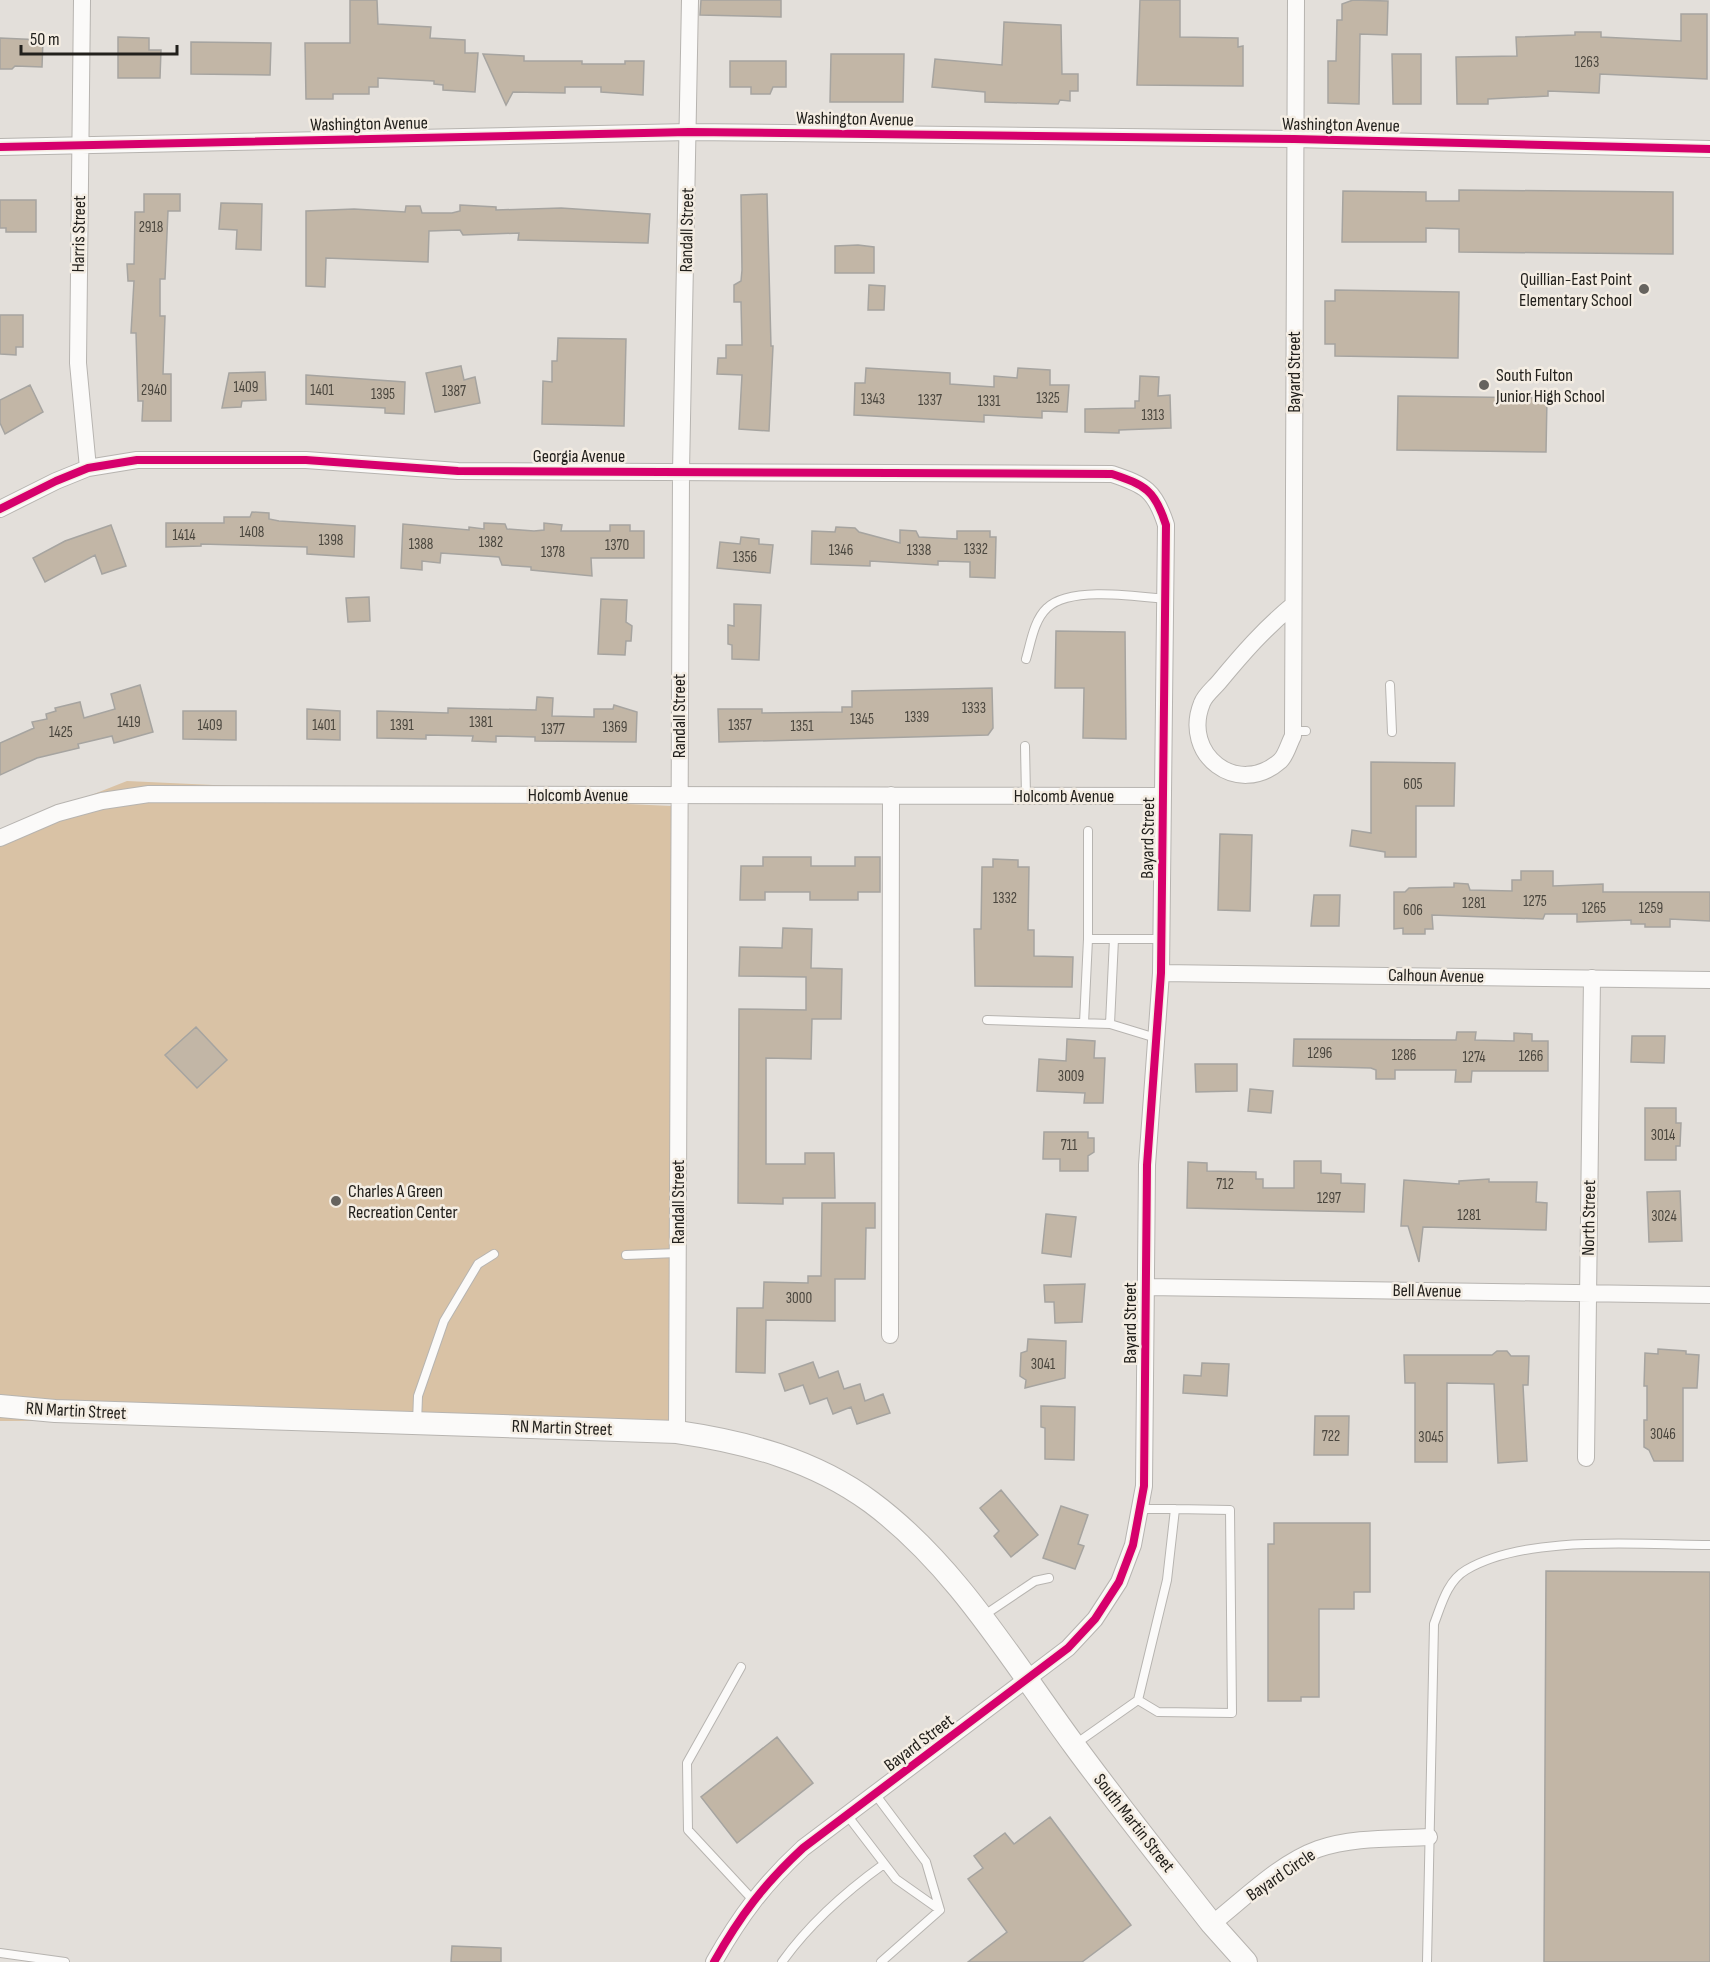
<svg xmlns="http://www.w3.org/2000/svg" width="1710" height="1962" font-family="'Sofia Sans Condensed',sans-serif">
  <rect width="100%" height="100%" fill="#e3dfda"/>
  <path fill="#d9c2a5" d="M127,781L671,806L673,1433L347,1420L0,1421V831Z"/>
  <path fill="#c2b6a6" stroke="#a6a4a0" stroke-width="1.5" d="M350,0H377L378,24L431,27L430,38L465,40V53H478L475,92L443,90V85L434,84V81L378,78V87H369V94H333V99H306L305,43H350Z
    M701,0H781V17L700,15Z
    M1140,0H1180V37L1238,38V47L1243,46V86L1137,85Z
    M1353,0L1388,1L1387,35L1360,34L1359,104L1328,103V61H1336L1337,20H1342V4Z
    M1681,14H1707V79L1600,74L1599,93L1548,91V96L1488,99V104H1457L1456,57L1517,56L1516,37L1575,35V32H1601V37L1681,41Z
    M1004,22L1061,25L1062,74H1078V91H1070V101L1060,100L1058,104L985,102V92L932,87L935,59L1002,65Z
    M118,37L149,38V50H161L160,78H118Z
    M0,38L43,40L42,67L15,66L12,69H0Z
    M191,42L271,43L270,75L191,74Z
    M483,54L524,56V61H582V64H625V61H644L643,95L601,92V87H565V93L513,92L506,105Z
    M831,54H904L903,102H830Z
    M1392,54H1421V104H1393Z
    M730,61H786V87H773L770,94H751V87H730Z
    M1459,190L1673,192V254L1459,252V229L1426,228V242H1342L1343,191L1426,192V201H1459Z
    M144,194H180V211H168L165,279H160V316H165L163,374H171V421H142L143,401H138L136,333H131L134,281H128L127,264H134L135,212H144Z
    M767,194L771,346H773L769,431L739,429L742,375L717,374L718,358H726V345H742L741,302H734V285L741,281L742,270L741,195Z
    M0,200H36V232H6V228H0Z
    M221,203L262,204L261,250L236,249L237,230L219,229Z
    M460,205L496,207V210L561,208L650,214L648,243L518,240L519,233L463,235L460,230L429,231L428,262L326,258L325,287L306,286V211L354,209L405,212L406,206H420L422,213H452L460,211Z
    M858,245L874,247V273H835V246Z
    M869,285L885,286L884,310H868Z
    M1335,290L1459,292L1458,358L1335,356V344H1325V301H1335Z
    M0,315H23V347H16V355L0,354Z
    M558,338L626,339L624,426L542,424L543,381L552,382V361H557Z
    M461,366L464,380L475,377L480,403L435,412L426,373Z
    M866,368L950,373V384L994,387V376L1017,378L1018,368L1050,370V385H1069L1067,412L1042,411V418L984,415V422L854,415L855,383H865Z
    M265,372L266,400L242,401L241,407L222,408L229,373Z
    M306,375L405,382L404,414L385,413V408L306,404Z
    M1140,376L1159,377L1158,396L1170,395L1171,428L1119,430V433L1085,432V409L1135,408V401H1139Z
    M30,385L43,412L5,434L0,423V400Z
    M1398,396L1547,398L1546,452L1397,450Z
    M252,512L269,513V519L279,521L355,526L354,557L307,554V547L201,544V546L166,547V523H224V517H250Z
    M484,523L505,524L507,529L534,531L544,530V523L562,525L561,531H610V525H630V531H644V558H591L592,576L531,570V567L502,565L499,557L441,553L440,563L422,561V570L401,568L403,524L469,530V527L484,529Z
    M111,525L126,566L102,574L95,555L45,582L33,558L65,541Z
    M836,527L855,528L859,532L900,543V530L916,531L919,537L957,539V531H990V537H996L995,578L970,577V562L938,561V565L870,561V566L811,564L812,531L835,532Z
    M741,537L759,539V544L773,545L770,573L717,568L720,542L740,544Z
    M369,597L370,621L348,622L346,598Z
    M601,599L627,600L626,622L632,626L631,641H626L625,655L598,654Z
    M734,604L761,605L759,660L732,659V645L728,644V625L734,626Z
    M1056,631L1125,632L1126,739L1083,738L1084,688H1055Z
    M140,685L153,732L114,743L112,736L78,744L79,748L37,758L0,775V743L34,728L32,722L47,719L46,714L56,711L55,708L80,702L84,718L115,709L111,694Z
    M992,688L993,728L988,735L719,742L718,709H762V713L842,712V707H852V691Z
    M537,697L553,698L552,716L594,717V709H613L614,705L637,712L636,742L535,741V737L496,736V742L472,741L473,736L426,735V739L377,738V711L448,713V708L536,710Z
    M307,709L340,711V740L307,739Z
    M183,711H236V740L183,739Z
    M1371,762L1455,763L1454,806H1416V857H1385V852L1350,846L1352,830L1371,833Z
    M1220,834L1252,835L1250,911L1218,910Z
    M763,857H811V866H855V857H880V892H858V900H810V892H765V900H740L741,866H763Z
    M993,859L1018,860V867H1029L1028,930H1034V956L1073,957L1072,987L975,986L974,929H981L982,867H993Z
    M1521,871H1553V886L1603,884V892H1710V921L1670,919V927H1645V924H1631V920L1577,922V914H1545L1543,919L1432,915L1433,929H1425V934H1403V928L1394,929V892H1405L1409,888L1454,887V883L1468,884L1470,890L1512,891V880H1521Z
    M1314,895H1340L1339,926H1311Z
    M783,928L812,929L811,968L842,969L841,1019H812L811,1059L766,1058V1164H805V1153H834L835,1198H783V1204L738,1203L739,1009L806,1010V977L739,976L740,947L782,948Z
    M196,1027L227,1060L197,1088L165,1055Z
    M1457,1032H1476L1475,1040L1514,1041V1033L1532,1034V1041H1548V1071H1472L1471,1082H1455L1456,1070H1395V1079H1376V1070L1371,1068L1293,1066L1294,1039L1456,1040Z
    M1632,1036H1665L1664,1063L1631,1062Z
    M1067,1039L1095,1041L1094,1058H1105L1103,1103H1084L1085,1093L1037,1091L1039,1059L1066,1061Z
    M1195,1064H1237V1091L1196,1092Z
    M1250,1089L1273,1091L1271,1113L1248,1111Z
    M1645,1108H1676V1123H1681L1680,1146H1676V1160H1645Z
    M1044,1132H1088V1138H1094V1152L1088,1156V1171H1060V1159H1043Z
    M1294,1161H1321V1173L1341,1174V1183L1365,1184L1364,1212L1187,1208L1188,1162L1207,1163V1171L1256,1172V1179H1263V1188H1294Z
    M1489,1179V1182H1537L1536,1202L1547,1203L1546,1230L1423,1227L1419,1262L1408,1226H1401L1404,1180L1459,1184V1181Z
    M1680,1191L1682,1241L1649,1242L1647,1192Z
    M822,1203H875V1228H866L865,1279H835V1321L766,1320L765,1373L736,1372L737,1308H763L764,1282L808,1283V1276H821Z
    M1046,1214L1076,1217L1071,1257L1042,1253Z
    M1085,1284L1082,1322L1055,1323L1054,1302H1045L1044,1285Z
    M1028,1339L1066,1341L1065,1378L1025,1388L1026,1380L1020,1376L1021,1353L1027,1351Z
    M1658,1349L1686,1351V1354L1699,1355L1697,1388H1683V1461H1654L1649,1450L1644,1447V1420H1647V1386H1644L1645,1353L1658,1354Z
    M1497,1351H1507L1511,1356H1529L1528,1385H1523L1527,1461L1498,1463L1494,1384L1447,1383V1462H1415V1383H1405L1404,1355H1492Z
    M813,1362L819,1378L838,1371L844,1389L860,1384L865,1401L883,1394L890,1413L857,1424L851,1407L833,1414L827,1398L810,1404L803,1385L785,1391L779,1374Z
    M1202,1363L1229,1364L1227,1396L1183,1393L1184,1375L1201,1376Z
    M1041,1406L1075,1407L1074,1460L1045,1459V1428L1041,1427Z
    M1315,1416H1349L1348,1455H1314Z
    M1001,1490L1038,1535L1011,1557L994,1536L999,1531L980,1508Z
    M1061,1506L1088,1515L1078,1544L1084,1546L1075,1569L1043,1558Z
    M1274,1523H1370V1592H1354V1609H1319V1697H1301V1701H1268V1544H1274Z
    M1546,1571L1710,1572V1962H1544Z
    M777,1737L813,1783L737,1843L701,1797Z
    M1050,1817L1131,1925L1082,1962H968L1007,1932L968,1879L983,1868L974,1856L1005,1833L1014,1844Z
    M452,1946L501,1948V1962H451Z"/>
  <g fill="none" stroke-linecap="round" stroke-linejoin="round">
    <defs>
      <path id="lane" d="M1026,659C1031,642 1034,620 1047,608C1069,586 1136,596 1165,599
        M1390,685L1392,732
        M1293,731H1306
        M1025,746L1026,796
        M1088,939H1162
        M987,1020L1110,1024L1156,1038
        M1084,1023L1088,939V831
        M1110,1024L1114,939
        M626,1255L677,1253
        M417,1423L418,1396L444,1321L478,1264L494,1254
        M983,1616L1035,1581L1049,1578
        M741,1667L687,1763L688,1830L753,1900
        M1138,1700L1158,1712L1232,1713L1230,1510L1175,1509
        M1074,1745L1138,1700L1167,1580L1175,1509H1140
        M847,1815L896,1879L940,1910L926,1862L875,1794
        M0,1953L65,1962
        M782,1962C810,1923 845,1892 884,1864
        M881,1962L940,1910
        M1427,1962L1434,1624C1441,1606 1447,1581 1466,1570C1527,1534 1639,1545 1710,1545"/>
      <path id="street" d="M82,0L78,363L88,468
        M0,147L689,132L1294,139L1710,149
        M0,509L56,481L88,468L137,460H306L458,471L1112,474C1145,485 1155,490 1166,525L1161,973L1147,1165L1144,1486L1133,1545L1119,1582L1095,1619L1068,1648L803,1848C764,1884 740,1916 714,1962
        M1293,605C1264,629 1243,653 1219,682C1214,688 1205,695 1202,703C1181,755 1238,798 1280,761C1286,756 1289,743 1293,736L1296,0
        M0,838L58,813L102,801L149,794L1163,796
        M1161,973L1710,980
        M1145,1287L1710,1295
        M890,1335L891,795
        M677,1432L681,472L690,0
        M1586,1458L1592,978
        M1212,1924C1244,1899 1279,1863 1318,1849C1353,1837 1392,1839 1429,1837"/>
      <path id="secondary" d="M0,1406L55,1411L677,1432C746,1442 814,1460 871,1502C956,1565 1012,1661 1074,1745C1118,1805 1166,1865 1212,1924L1246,1962"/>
    </defs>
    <use href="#lane" stroke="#b7b4b0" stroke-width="10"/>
    <use href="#street" stroke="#b7b4b0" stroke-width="18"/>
    <use href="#secondary" stroke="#b7b4b0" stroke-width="24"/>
    <use href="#lane" stroke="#fbfaf9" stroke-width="8"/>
    <use href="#street" stroke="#fbfaf9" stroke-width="16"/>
    <use href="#secondary" stroke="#fbfaf9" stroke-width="22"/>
    <defs>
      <path id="cycleway" d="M0,147L689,132L1294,139L1710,149
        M0,509L56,481L88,468L137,460H306L458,471L1112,474C1145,485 1155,490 1166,525L1161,973L1147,1165L1144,1486L1133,1545L1119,1582L1095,1619L1068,1648L803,1848C764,1884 740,1916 714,1962"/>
    </defs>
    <use href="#cycleway" stroke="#f4ede3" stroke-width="11"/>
    <use href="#cycleway" stroke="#d6006c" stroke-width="8"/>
  </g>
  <g fill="#66635e" stroke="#f4ede3" stroke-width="2">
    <circle cx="1644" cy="289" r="6"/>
    <circle cx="1484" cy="385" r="6"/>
    <circle cx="336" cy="1201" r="6"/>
  </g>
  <g text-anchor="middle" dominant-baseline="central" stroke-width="5" stroke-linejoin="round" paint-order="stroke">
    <g font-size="15" fill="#4a463e">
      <text x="1587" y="62">1263</text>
      <text x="151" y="227">2918</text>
      <text x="246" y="387">1409</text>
      <text x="154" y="390">2940</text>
      <text x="322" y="390">1401</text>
      <text x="454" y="391">1387</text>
      <text x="383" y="394">1395</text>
      <text x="1048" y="398">1325</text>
      <text x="873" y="399">1343</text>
      <text x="930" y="400">1337</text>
      <text x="989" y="401">1331</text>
      <text x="1153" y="415">1313</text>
      <text x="252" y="532">1408</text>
      <text x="184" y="535">1414</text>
      <text x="331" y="540">1398</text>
      <text x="491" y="542">1382</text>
      <text x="421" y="544">1388</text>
      <text x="617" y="545">1370</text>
      <text x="976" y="549">1332</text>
      <text x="841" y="550">1346</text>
      <text x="919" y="550">1338</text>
      <text x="553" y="552">1378</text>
      <text x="745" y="557">1356</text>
      <text x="974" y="708">1333</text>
      <text x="917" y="717">1339</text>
      <text x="862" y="719">1345</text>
      <text x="129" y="722">1419</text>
      <text x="481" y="722">1381</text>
      <text x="210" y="725">1409</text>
      <text x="324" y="725">1401</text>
      <text x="402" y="725">1391</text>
      <text x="740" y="725">1357</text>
      <text x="802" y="726">1351</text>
      <text x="615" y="727">1369</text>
      <text x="553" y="729">1377</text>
      <text x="61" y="732">1425</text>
      <text x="1413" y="784">605</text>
      <text x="1005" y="898">1332</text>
      <text x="1535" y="901">1275</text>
      <text x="1474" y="903">1281</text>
      <text x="1594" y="908">1265</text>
      <text x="1651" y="908">1259</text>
      <text x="1413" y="910">606</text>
      <text x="1320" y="1053">1296</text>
      <text x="1404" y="1055">1286</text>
      <text x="1531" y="1056">1266</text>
      <text x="1474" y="1057">1274</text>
      <text x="1071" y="1076">3009</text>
      <text x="1663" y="1135">3014</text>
      <text x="1069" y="1145">711</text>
      <text x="1225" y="1184">712</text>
      <text x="1329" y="1198">1297</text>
      <text x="1469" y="1215">1281</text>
      <text x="1664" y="1216">3024</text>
      <text x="799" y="1298">3000</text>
      <text x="1043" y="1364">3041</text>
      <text x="1663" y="1434">3046</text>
      <text x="1331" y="1436">722</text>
      <text x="1431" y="1437">3045</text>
    </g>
    <g font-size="18" fill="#22201c" stroke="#f4ede3">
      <text transform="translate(855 119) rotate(1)">Washington Avenue</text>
      <text transform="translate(369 124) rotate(-1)">Washington Avenue</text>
      <text transform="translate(1341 125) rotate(1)">Washington Avenue</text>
      <text transform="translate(687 230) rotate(-89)">Randall Street</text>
      <text transform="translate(79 234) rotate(-89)">Harris Street</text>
      <text transform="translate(1294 372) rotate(-90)">Bayard Street</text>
      <text x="579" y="456">Georgia Avenue</text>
      <text transform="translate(679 716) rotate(-90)">Randall Street</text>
      <text x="578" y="795">Holcomb Avenue</text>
      <text x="1064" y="796">Holcomb Avenue</text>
      <text transform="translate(1148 838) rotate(-89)">Bayard Street</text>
      <text transform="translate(1436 976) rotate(1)">Calhoun Avenue</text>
      <text transform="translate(678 1202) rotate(-90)">Randall Street</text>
      <text transform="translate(1589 1218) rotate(-89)">North Street</text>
      <text transform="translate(1427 1291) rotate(1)">Bell Avenue</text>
      <text transform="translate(1130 1323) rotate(-90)">Bayard Street</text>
      <text transform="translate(76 1411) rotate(3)">RN Martin Street</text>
      <text transform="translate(562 1428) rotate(2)">RN Martin Street</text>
      <text transform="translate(919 1743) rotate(-37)">Bayard Street</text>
      <text transform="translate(1134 1823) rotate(52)">South Martin Street</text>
      <text transform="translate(1281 1875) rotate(-34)">Bayard Circle</text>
    </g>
    <g font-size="18" fill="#22201c" stroke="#f4ede3" text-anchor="start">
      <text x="1632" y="279" text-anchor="end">Quillian-East Point<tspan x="1632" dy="21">Elementary School</tspan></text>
      <text x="1496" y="375">South Fulton<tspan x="1496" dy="21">Junior High School</tspan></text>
      <text x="348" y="1191">Charles A Green<tspan x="348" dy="21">Recreation Center</tspan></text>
    </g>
  </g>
  <path d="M21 45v9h156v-9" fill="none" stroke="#22201c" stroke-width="3"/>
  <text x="30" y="45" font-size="18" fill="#22201c" stroke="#f4ede3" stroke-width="4.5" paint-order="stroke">50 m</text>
</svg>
